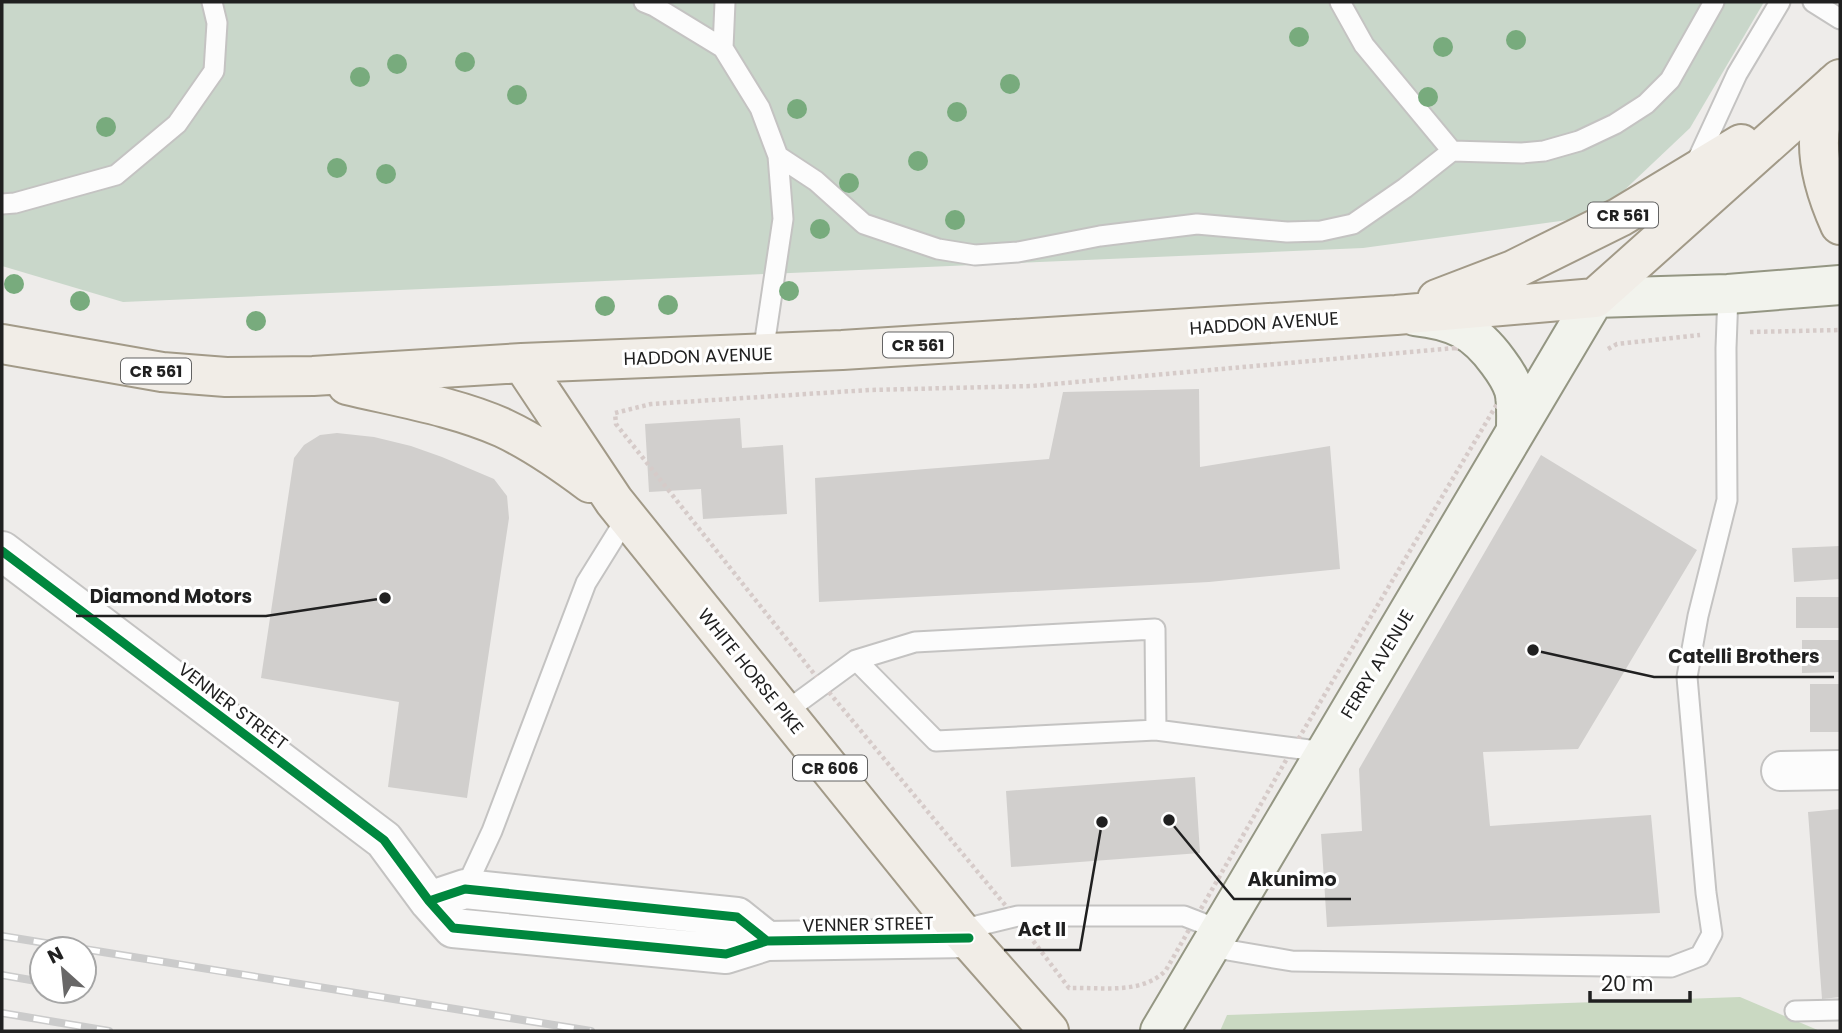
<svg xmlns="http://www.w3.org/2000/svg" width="1842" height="1033" font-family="Poppins,sans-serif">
  <rect width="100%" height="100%" fill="#eeecea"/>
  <path fill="#cad9c2" d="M1740,997L1820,1031H1220L1227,1015Z"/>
  <path fill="#c9d7ca" d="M2,2H1764L1690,128L1597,216L1363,248L123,302L2,266Z"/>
  <path fill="#d1cfcd" d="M1199,389L1200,467L1330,446L1340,569L1209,582L819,602L815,478L1049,459L1063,392Z
    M740,418L742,448L783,445L787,514L703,519L701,489L649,492L645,424Z
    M337,433L374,437L411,446L442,457L494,479L507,496L509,518L467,798L388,787L399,702L261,678L294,458L304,445L320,435Z
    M1541,455L1697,550L1578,749L1483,752L1490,826L1651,815L1660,913L1327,927L1321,834L1362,831L1359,769Z
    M1840,546V579L1794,582L1792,548Z
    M1796,597H1840V628H1796Z
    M1802,640H1840V672L1802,673Z
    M1810,684H1840V732H1810Z
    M1195,777L1200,853L1011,867L1006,791Z
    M1840,809V997L1822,999L1808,812Z"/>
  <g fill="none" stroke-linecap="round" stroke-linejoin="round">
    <defs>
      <path id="service" d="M644,2L654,6L723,48L760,108L778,156L783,219L763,353
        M1340,2L1364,45L1452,151
        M1813,2L1840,19
        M723,48L725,2
        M778,156L816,181L864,224L938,249L975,255L1018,252L1100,236L1197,224L1287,232L1321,231L1353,224L1405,188L1452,151L1522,153L1544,151L1579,141L1615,124L1646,104L1670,80L1714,2
        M1695,165L1737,74L1780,2
        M2,204L15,203L116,175L177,124L214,71L217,23L212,2
        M856,660L936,741L1156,730
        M785,712L856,660L915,642L1155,629L1156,730L1325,752
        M465,889L492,831L586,583L627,517
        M960,930L1018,916H1184L1220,930
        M1210,947L1292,961L1671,967L1700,956L1712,934L1706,893L1687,677L1698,616L1727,500L1726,348L1728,294
        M1795,1011L1840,1010"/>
      <path id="minor" d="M2,551L384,840L429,901L453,928L726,954L767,941L969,938
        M1781,771L1840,770
        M429,901L465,889L737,917L767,941"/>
      <path id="secondary" d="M1415,316C1453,320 1475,330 1498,362C1504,370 1511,381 1514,390C1517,402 1516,416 1516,429
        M1160,1031L1595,298L1728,294L1840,285"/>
      <path id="primary" d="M1834,84C1830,97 1824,109 1821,122C1814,156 1826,194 1840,225
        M1437,299L1513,270L1620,217L1741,144
        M2,344L162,372L226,377L313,376L522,363L842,350L1396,315L1595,298L1840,79
        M522,363L614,501L960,930L1049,1031
        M347,385C397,397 457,407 503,428C535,443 562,462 590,483"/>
    </defs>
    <use href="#service" stroke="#c4c3c2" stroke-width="23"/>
    <use href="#minor" stroke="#c4c3c2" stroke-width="42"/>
    <use href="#secondary" stroke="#949683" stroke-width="42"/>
    <use href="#primary" stroke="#a29a88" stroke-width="42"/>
    <path stroke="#d6cbc9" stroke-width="4.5" stroke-dasharray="3.5 3.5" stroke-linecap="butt" d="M1750,332L1840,330
      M1455,348C1460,349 1468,349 1473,351C1489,357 1505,382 1500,399L1293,748L1166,970C1143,995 1100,987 1069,988L1015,917L823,685L616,424L615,413L651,404L869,390L1032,386Z
      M1608,349L1617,344L1700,335"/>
    <use href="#service" stroke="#fcfcfc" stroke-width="19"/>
    <use href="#minor" stroke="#fcfcfc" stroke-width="38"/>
    <use href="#secondary" stroke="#f2f3ed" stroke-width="38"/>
    <use href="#primary" stroke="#f1ede7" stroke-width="38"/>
    <defs>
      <path id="rail" d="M2,936L82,949
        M84,949L591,1031
        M2,975L42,982
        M2,1013L109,1031"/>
    </defs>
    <use href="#rail" stroke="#cbcbcb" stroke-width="8"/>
    <use href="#rail" stroke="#fff" stroke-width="5" stroke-dasharray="16" stroke-linecap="butt"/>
    <defs>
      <path id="cycleway" d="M2,551L384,840L429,901L453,928L726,954L767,941L969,938
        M429,901L465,889L737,917L767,941"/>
    </defs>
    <use href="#cycleway" stroke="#fff" stroke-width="13"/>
    <use href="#cycleway" stroke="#00873e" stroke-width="9"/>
  </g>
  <g fill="#78ab7d">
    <circle cx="1299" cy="37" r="10"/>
    <circle cx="1516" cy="40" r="10"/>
    <circle cx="1443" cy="47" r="10"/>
    <circle cx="465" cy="62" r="10"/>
    <circle cx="397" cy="64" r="10"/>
    <circle cx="360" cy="77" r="10"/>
    <circle cx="1010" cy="84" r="10"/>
    <circle cx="517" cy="95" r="10"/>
    <circle cx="1428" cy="97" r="10"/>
    <circle cx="797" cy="109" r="10"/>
    <circle cx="957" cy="112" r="10"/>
    <circle cx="106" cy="127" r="10"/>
    <circle cx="918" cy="161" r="10"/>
    <circle cx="337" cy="168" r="10"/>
    <circle cx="386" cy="174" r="10"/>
    <circle cx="849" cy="183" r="10"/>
    <circle cx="955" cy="220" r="10"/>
    <circle cx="820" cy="229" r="10"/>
    <circle cx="14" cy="284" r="10"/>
    <circle cx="789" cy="291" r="10"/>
    <circle cx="80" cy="301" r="10"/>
    <circle cx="668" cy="305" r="10"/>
    <circle cx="605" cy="306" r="10"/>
    <circle cx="256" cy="321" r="10"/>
  </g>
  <g text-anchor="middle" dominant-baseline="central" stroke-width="6" stroke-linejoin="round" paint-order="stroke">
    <g fill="#fff" stroke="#636363" stroke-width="2">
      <rect x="1588" y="202.5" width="70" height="25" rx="5"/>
      <rect x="883" y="332.5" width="70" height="25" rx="5"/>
      <rect x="121" y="358.5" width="70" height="25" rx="5"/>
      <rect x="793" y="755.5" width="74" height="25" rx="5"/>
    </g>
    <g font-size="16" font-weight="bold" fill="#202020">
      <text x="1623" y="215">CR 561</text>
      <text x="918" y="345">CR 561</text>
      <text x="156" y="371">CR 561</text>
      <text x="830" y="768">CR 606</text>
    </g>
    <g font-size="18" fill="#202020" stroke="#fff">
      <text transform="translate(1264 323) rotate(-4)">HADDON AVENUE</text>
      <text transform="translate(698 356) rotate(-2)">HADDON AVENUE</text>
      <text transform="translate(1377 664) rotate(-59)">FERRY AVENUE</text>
      <text transform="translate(751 671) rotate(51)">WHITE HORSE PIKE</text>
      <text transform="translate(233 706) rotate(37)">VENNER STREET</text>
      <text transform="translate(868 924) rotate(-1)">VENNER STREET</text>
    </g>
  </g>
  <path fill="none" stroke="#202020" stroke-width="2.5" d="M385 598L266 616H76M1533 650L1654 677H1834M1169 820L1234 899H1351M1102 822L1080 950H1004"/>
  <g fill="#202020" stroke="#fff" stroke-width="2.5">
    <circle cx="385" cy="598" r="7"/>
    <circle cx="1533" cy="650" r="7"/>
    <circle cx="1169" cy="820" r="7"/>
    <circle cx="1102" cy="822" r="7"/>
  </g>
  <g font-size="19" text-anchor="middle" font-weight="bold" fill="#202020" stroke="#fff" stroke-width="6" stroke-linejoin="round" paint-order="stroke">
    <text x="171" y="603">Diamond Motors</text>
    <text x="1744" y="663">Catelli Brothers</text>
    <text x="1292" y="886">Akunimo</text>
    <text x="1042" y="936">Act II</text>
  </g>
  <rect width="1842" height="1033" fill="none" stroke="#202020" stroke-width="7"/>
  <g transform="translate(63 970) rotate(333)"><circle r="33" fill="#ffffff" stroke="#a6a6a6" stroke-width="2"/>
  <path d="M0-5L12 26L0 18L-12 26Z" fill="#686767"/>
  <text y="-10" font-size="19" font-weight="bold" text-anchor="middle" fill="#202020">N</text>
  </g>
  <path d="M1590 991v10h100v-10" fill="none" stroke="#202020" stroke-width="3.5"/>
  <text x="1601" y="991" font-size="21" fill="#202020" stroke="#ffffff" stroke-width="5" paint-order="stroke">20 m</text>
</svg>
